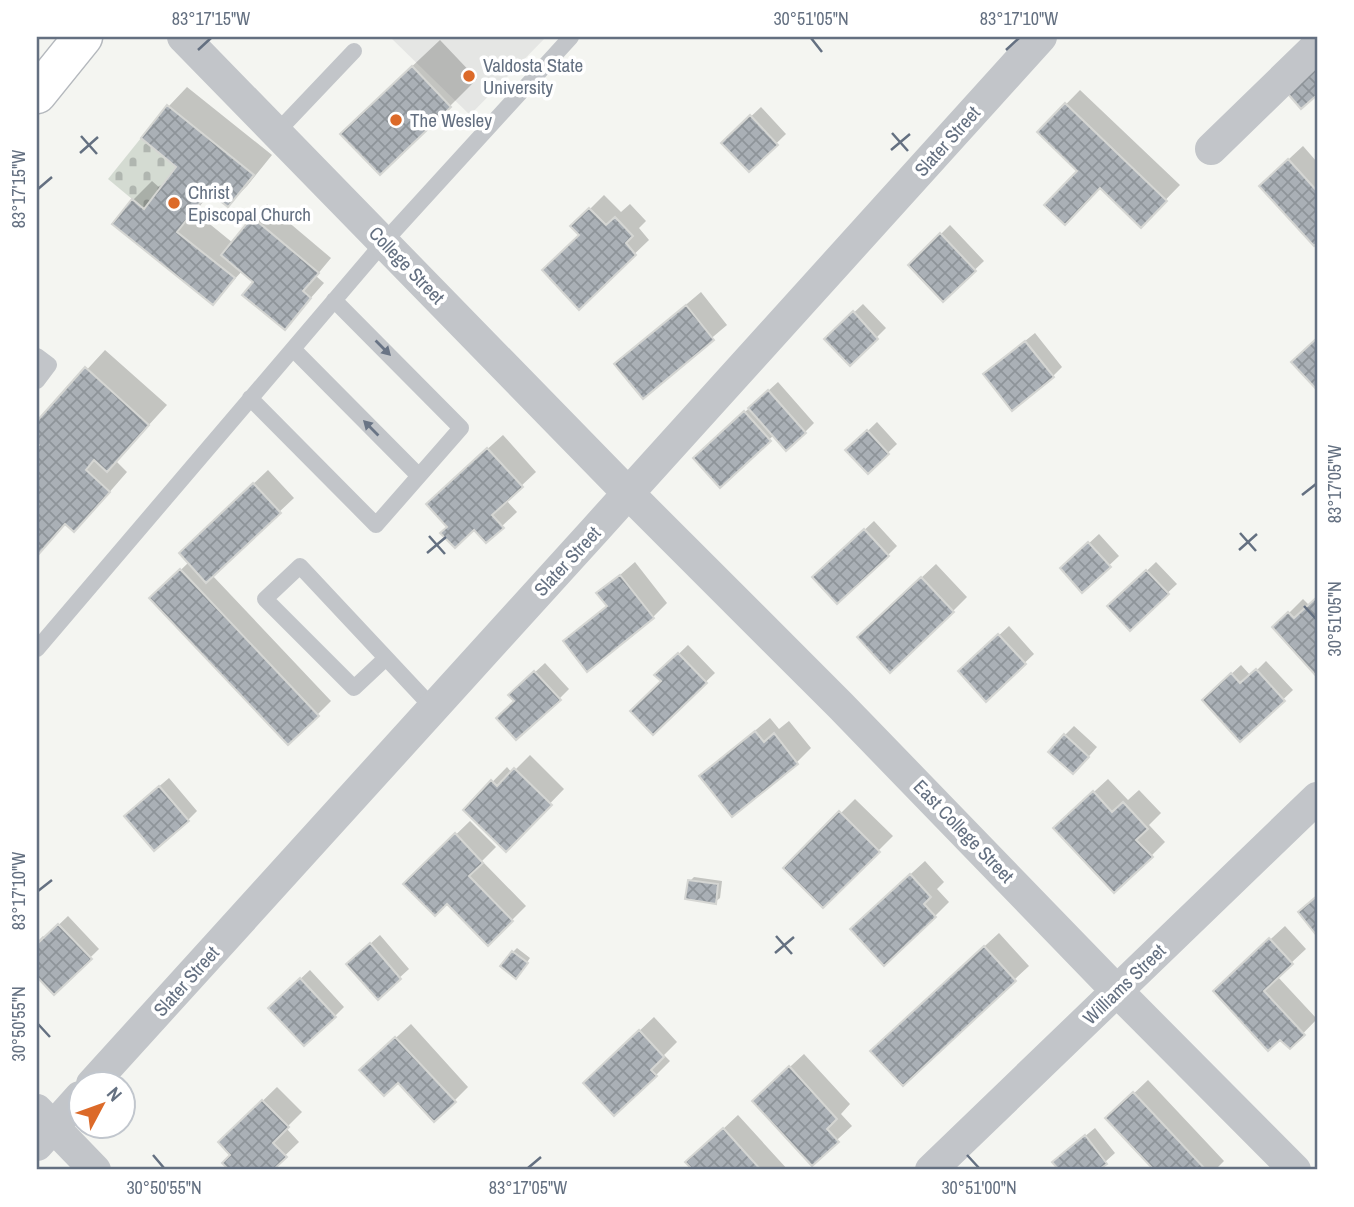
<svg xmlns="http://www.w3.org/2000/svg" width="1354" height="1207" font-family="'Archivo Narrow',sans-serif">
  <defs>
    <pattern id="cemetery-stones" width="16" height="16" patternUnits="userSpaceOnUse" patternTransform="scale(1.75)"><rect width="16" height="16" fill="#d4dbd2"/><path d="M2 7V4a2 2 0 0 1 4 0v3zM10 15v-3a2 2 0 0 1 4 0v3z" fill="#b0b6b0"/></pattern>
    <pattern id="building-cross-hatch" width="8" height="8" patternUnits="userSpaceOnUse" patternTransform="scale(1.75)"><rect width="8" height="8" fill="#aab0b6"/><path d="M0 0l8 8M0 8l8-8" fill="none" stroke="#8e9499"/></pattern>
  </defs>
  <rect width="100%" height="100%" fill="#f4f5f1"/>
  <path fill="#e5e6e4" d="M390,37H546L470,115Z"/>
  <path fill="url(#cemetery-stones)" d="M141,138L176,167L144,209L108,179Z"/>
  <path fill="#0003" d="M440,40L477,79L450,106L369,107Z
    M187,87L272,155L247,186L228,205L211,192L195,212L233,243L267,204L331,258L316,276L324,283L285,327L256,281L243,270L213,303L133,200L152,181L161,189L179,166L143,138L169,106Z
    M1080,90L1180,185L1141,225L1039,132Z
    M761,107L786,134L749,170L723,143Z
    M1303,146L1317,162V241L1314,244L1275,172Z
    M604,195L621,212L630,204L646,221L639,228L649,240L579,307L581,235L573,226Z
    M950,225L984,261L943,300L910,265Z
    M701,292L727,325L643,396L616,364Z
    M863,304L886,328L850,364L826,339Z
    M1035,333L1062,367L1053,376L995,365Z
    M105,350L167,405L116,461L127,472L93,511L66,522L37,555V450L41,445L37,440V424Z
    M778,382L814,423L805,432L774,435L720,485L704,449Z
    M877,422L897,444L868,472L848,450Z
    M503,435L536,472L506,500L517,512L502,526L449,527L442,490Z
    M268,470L294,498L212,575L331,701L317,715L152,598L189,562L195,539Z
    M874,521L897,546L888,555L824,568Z
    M1099,534L1119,556L1083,590L1072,559Z
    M635,562L667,603L653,617L587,669L565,641L608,605L599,593Z
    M1156,562L1177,584L1130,628L1110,606Z
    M936,564L967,597L953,611L873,623Z
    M1317,598V674L1274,628L1303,599L1309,605Z
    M1009,626L1034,654L986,699L970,662Z
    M688,645L715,673L653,732L663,681L657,675Z
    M1266,661L1293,690L1241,740L1213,691L1241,665L1251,676Z
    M545,663L569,689L559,699L516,701L520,686Z
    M770,718L779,729L789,721L811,748L797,762L732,814L702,776Z
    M1074,726L1097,747L1083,763L1065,735Z
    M530,755L564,789L506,849L465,810L507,767L512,773Z
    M169,778L197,811L188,820L136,806Z
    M1108,779L1128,800L1139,790L1161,813L1149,825L1165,842L1151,856L1070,814Z
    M855,799L893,836L823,906L786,868Z
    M470,821L496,847L482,861L526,906L488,944L447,902L405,884Z
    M925,861L944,882L937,889L949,902L935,916L866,915Z
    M694,877L722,881L720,898L715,902L690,881Z
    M68,916L99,949L54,993L37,974V942L43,936L45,938Z
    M1285,926L1306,949L1277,976L1317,1019L1290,1047L1229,977Z
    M999,933L1029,966L903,1083L886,1037Z
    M380,935L409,969L378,997L358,955Z
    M517,948L530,958L520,972L513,952Z
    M310,970L344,1007L335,1016L280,998Z
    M654,1017L677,1042L664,1055L670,1061L656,1075L599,1069Z
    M411,1024L468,1087L454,1101L376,1056Z
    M804,1054L850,1104L841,1114L852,1126L812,1163L768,1087Z
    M1148,1080L1224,1161L1215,1170H1157L1108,1118Z
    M277,1087L302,1112L286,1128L299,1142L270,1170H231L224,1163L232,1155L220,1142Z
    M738,1115L788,1170H695L688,1162Z
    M1095,1128L1115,1153L1096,1170H1061L1054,1162Z"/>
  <path fill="url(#building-cross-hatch)" stroke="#d5d6d3" stroke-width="2" d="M1317,42V95L1301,109L1276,80Z
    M412,66L451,107L380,175L340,134Z
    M1065,103L1167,201L1141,228L1100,188L1065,225L1044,205L1077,171L1037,132Z
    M167,105L254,175L228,207L209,192L177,232L235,278L213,305L112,224L132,199L144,209L176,167L141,138Z
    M750,115L778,145L749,172L721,143Z
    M1288,159L1317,191V243L1314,246L1259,186Z
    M589,208L606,225L615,217L633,236L626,243L636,255L579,310L542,270L579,235L570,226Z
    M252,217L319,273L303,291L311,298L285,330L242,295L253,282L221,255Z
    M940,233L976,271L943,302L908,265Z
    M686,305L714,340L643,399L614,364Z
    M853,311L878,339L850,366L824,339Z
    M1317,338V390L1291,362Z
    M1025,341L1054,377L1012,411L983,374Z
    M85,367L149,425L107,472L94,460L86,470L110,492L74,532L65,524L37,556V447L39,445L37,443V421Z
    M768,390L806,433L786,451L748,408Z
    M744,411L771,441L720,488L693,458Z
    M867,430L889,454L868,474L845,450Z
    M487,448L523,487L492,515L504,528L486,543L474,530L455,548L440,533L447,527L426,504Z
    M253,483L281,513L206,583L179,553Z
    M864,529L889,556L837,604L812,577Z
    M1088,542L1111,567L1082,593L1060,568Z
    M180,569L319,716L288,745L149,598Z
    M1146,570L1169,594L1130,631L1107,606Z
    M620,575L654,618L587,672L563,641L607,606L596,593Z
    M921,577L954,612L890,673L857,637Z
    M1317,597V677L1272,627L1288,612L1294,618Z
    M998,634L1026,664L986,702L958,671Z
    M678,653L707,683L653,735L630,711L661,681L654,675Z
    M1256,669L1285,701L1240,742L1202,700L1231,673L1240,683Z
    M534,671L561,700L516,740L496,718L514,701L508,695Z
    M755,731L764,742L774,733L798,764L732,817L699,776Z
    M1064,734L1089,757L1073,774L1048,752Z
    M514,768L552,805L506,852L463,810L491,780L497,786Z
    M159,786L189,821L154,851L124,816Z
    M1093,791L1112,812L1123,802L1148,829L1136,840L1153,857L1114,893L1053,828Z
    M839,811L880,852L823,908L783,868Z
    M455,833L483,863L469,876L513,921L488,946L447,904L435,916L403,884Z
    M910,874L931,897L924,904L936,917L884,966L850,929Z
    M688,880L718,884L716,904L685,899Z
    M1317,896V936L1298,912Z
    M58,924L92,959L54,995L37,977V944Z
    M1269,938L1293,964L1264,991L1305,1035L1290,1049L1280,1040L1268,1051L1213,991Z
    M370,943L401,979L378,1000L346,964Z
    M984,946L1016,981L903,1086L870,1051Z
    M512,951L528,963L516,979L500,966Z
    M300,978L336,1017L304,1046L268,1008Z
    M639,1030L664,1057L651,1070L657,1076L614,1116L583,1083Z
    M395,1037L456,1102L434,1122L398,1083L384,1096L359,1070Z
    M789,1066L837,1119L827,1129L839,1142L812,1166L752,1101Z
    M1133,1092L1206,1170H1154L1105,1118Z
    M262,1100L289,1127L273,1143L287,1157L273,1170H229L222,1163L230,1155L218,1142Z
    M723,1128L761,1170H693L685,1162Z
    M1085,1135L1107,1164L1098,1170H1059L1052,1162Z"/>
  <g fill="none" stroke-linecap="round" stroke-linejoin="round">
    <defs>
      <path id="secondary" d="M37,94L83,37"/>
    </defs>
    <use href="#secondary" stroke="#b4b8bd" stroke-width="41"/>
    <path stroke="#c2c5c9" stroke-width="16" d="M277,132L354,51
      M293,349L419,476
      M37,356L49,365L37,381
      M250,398L376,525L461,428L334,300
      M37,649L384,242L571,37
      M386,658L354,688L265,599L300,566L433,708"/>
    <path stroke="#c2c5c9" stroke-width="32" d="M183,37L629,494L841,706L1117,991L1295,1170
      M1211,149L1317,46
      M92,1084C408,735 726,387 1041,37
      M37,1110L95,1170
      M37,1145L80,1097
      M931,1170L1317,798"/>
    <use href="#secondary" stroke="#fff" stroke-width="38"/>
  </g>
  <defs><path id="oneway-solid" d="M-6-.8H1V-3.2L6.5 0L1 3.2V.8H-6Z" transform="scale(1.75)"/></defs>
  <g fill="#697485">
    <use href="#oneway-solid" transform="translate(383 348) rotate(45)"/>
    <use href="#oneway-solid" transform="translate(371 428) rotate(-135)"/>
  </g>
  <path fill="none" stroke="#647081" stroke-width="2.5" d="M811,38L822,52M198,50L211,38M1006,50L1019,38M892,133L908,151M81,136L97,154M891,150L910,134M80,153L98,137M38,189L52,177M1302,495L1316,484M1240,533L1256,551M429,536L445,554M1239,550L1257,534M427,553L446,537M1304,606L1316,619M38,891L52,880M776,936L792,954M775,953L794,937M38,1024L50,1037M153,1155L164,1168M967,1155L979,1168M528,1168L541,1157"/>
  <g fill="#dc6a29" stroke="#fff" stroke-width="2.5">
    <circle cx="469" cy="76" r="7"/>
    <circle cx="396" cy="120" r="7"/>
    <circle cx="174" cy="203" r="7"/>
  </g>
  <g text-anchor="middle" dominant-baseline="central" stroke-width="7" stroke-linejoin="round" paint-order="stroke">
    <g font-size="19" fill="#647081" stroke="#fff" text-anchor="start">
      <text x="483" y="65">Valdosta State<tspan x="483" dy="22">University</tspan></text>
      <text x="410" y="120">The Wesley</text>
      <text x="188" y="192">Christ<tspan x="188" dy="22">Episcopal Church</tspan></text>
    </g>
    <g font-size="19" fill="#647081" stroke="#fff">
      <text transform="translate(947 141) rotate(-48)">Slater Street</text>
      <text transform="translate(407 265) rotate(46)">College Street</text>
      <text transform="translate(567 561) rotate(-47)">Slater Street</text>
      <text transform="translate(964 831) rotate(46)">East College Street</text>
      <text transform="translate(186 981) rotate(-48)">Slater Street</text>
      <text transform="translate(1124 984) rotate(-44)">Williams Street</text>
    </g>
  </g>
  <rect width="1354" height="1207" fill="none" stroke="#ffffff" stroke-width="77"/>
  <g transform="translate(102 1105) rotate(49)"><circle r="33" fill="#ffffff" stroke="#c1c6cd" stroke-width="2"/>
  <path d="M0-5L12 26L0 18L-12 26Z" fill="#dc6a29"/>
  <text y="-10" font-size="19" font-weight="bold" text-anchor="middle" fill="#647081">N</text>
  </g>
  <rect x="38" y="38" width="1278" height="1130" fill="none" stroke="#647081" stroke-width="2.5"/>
  <g font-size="18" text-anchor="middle" fill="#647081">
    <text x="211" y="25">83°17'15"W</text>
    <text x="811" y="25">30°51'05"N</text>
    <text x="1019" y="25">83°17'10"W</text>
    <text transform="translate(19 189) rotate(-90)" y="6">83°17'15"W</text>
    <text transform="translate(1335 484) rotate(-90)" y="6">83°17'05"W</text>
    <text transform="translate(1335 619) rotate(-90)" y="6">30°51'05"N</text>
    <text transform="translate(19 891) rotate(-90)" y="6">83°17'10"W</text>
    <text transform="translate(19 1024) rotate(-90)" y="6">30°50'55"N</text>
    <text x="164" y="1194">30°50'55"N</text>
    <text x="528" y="1194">83°17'05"W</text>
    <text x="979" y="1194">30°51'00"N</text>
  </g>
</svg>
